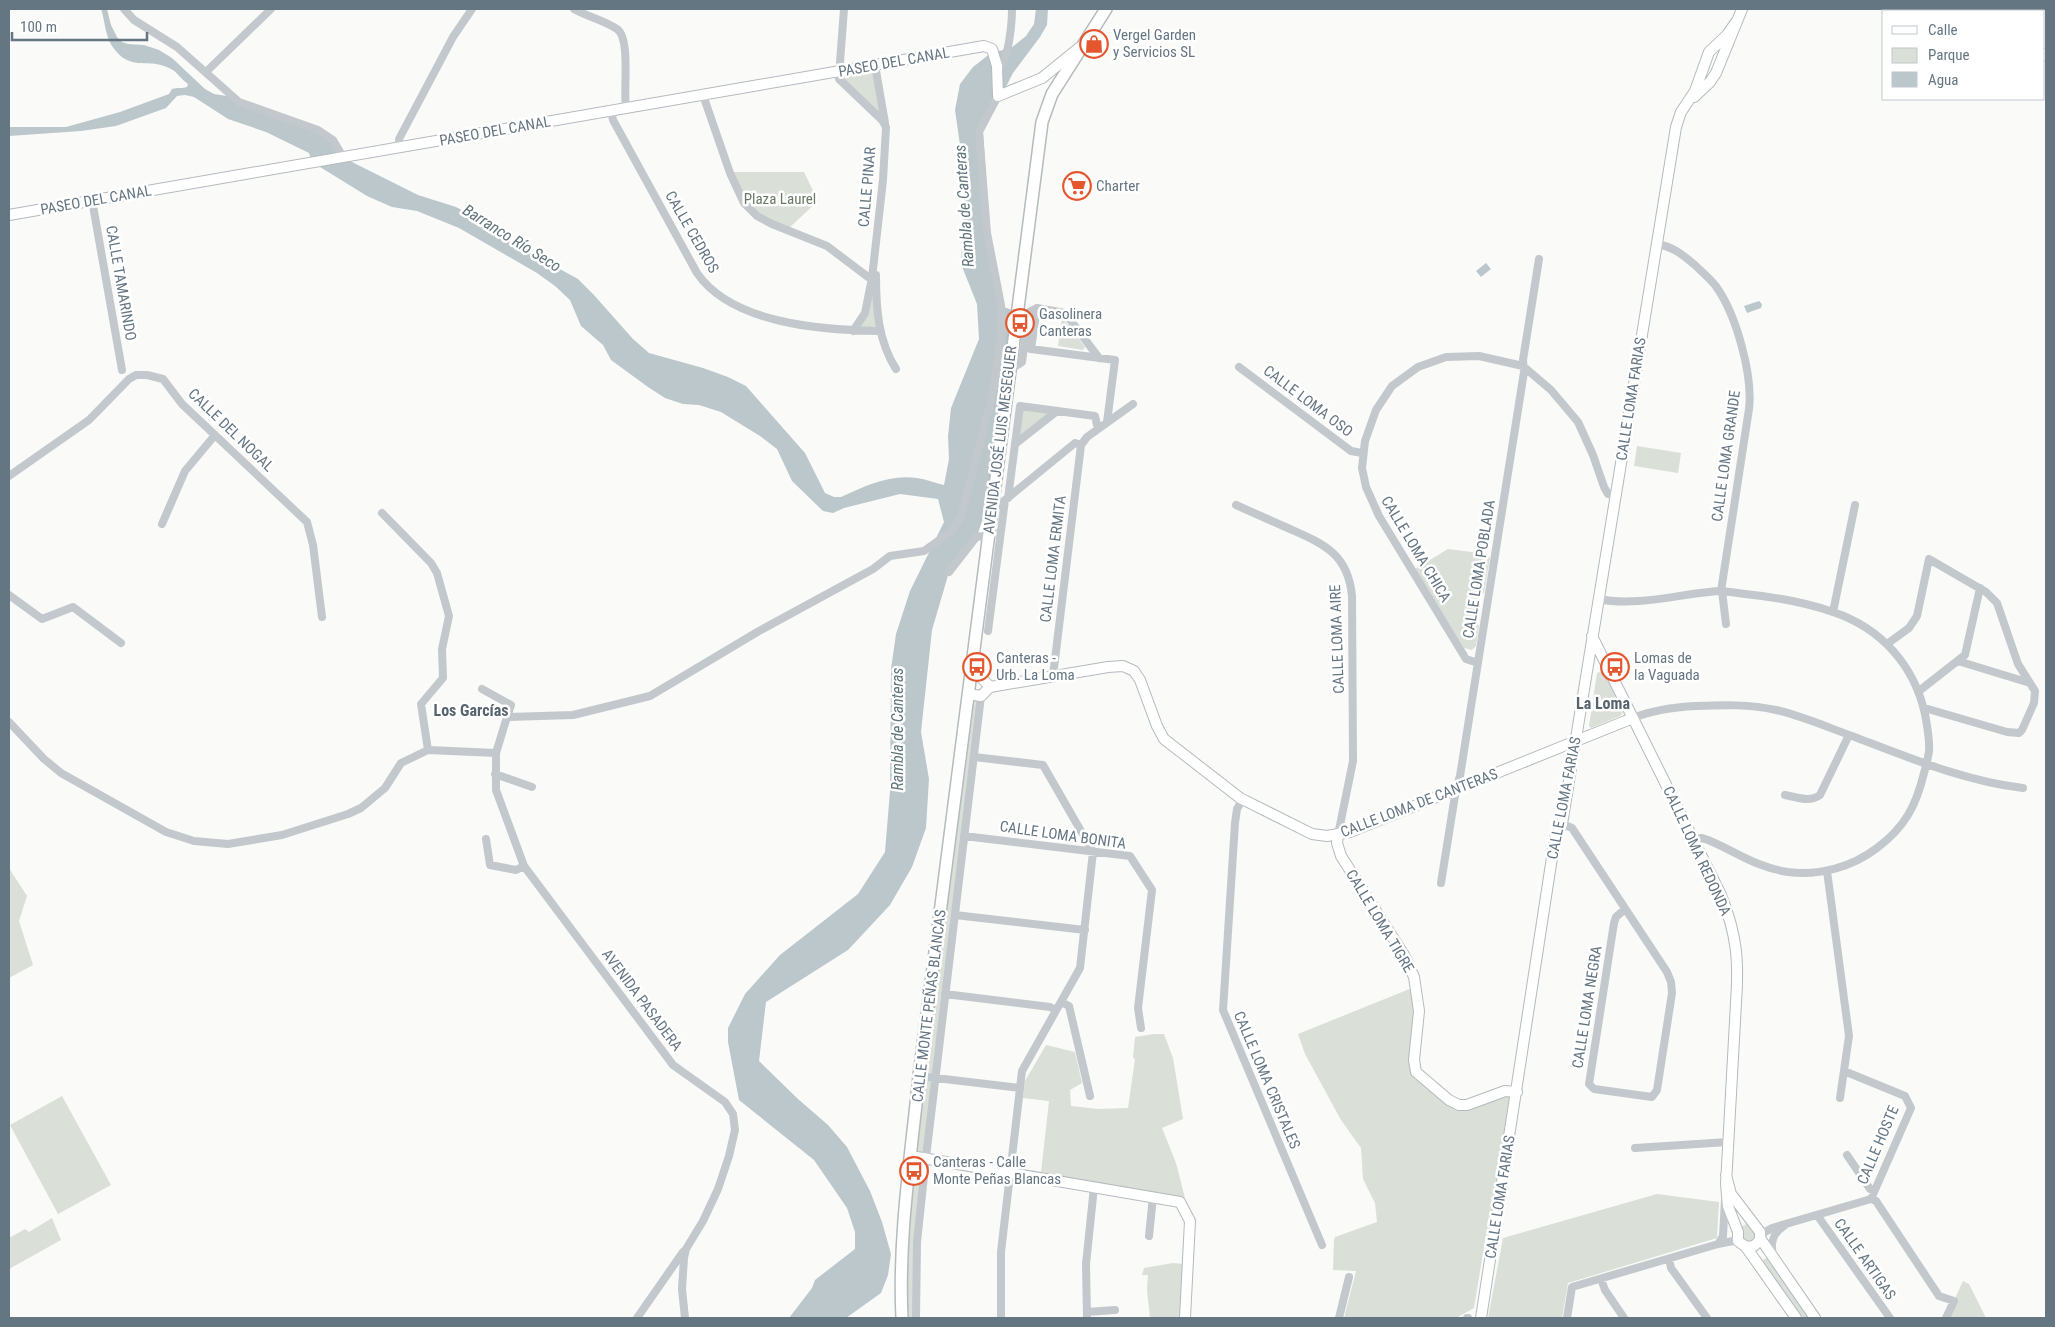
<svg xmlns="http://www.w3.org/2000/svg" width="2055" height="1327" font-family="'Roboto Condensed',sans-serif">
  <rect width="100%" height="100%" fill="#fafaf8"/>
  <path fill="#dadfd7" d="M875,65L886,127L839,79L838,72Z
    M733,172H804L818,201L789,228L750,210Z
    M876,285L879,331H853Z
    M1062,317L1085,347L1083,350L1058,346Z
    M1020,406L1057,411L1015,444Z
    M1637,446L1681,453L1678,473L1634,466Z
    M1448,549L1487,554L1490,558L1484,593L1480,596L1476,622L1479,626L1476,646L1472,650L1464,648L1415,569Z
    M1603,671L1623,712L1620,716L1591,728L1589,726L1597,673Z
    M968,694L981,696L926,1157L916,1318H902V1263Z
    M9,868L27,896L19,921L33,965L9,978Z
    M1412,988L1416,1006L1410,1060L1446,1103L1503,1095L1508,1096L1510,1099L1488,1235H1486L1474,1308L1456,1318H1344L1356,1271L1333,1270L1334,1240L1335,1237L1377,1222L1375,1203L1363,1179L1361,1148L1341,1120L1305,1054L1298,1034Z
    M1154,1034H1164L1173,1058L1183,1119L1162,1128L1176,1163L1185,1198L1041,1172L1049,1101L1023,1098L1025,1081L1046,1045L1075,1052L1082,1083L1070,1090L1071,1106L1099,1109L1128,1108L1135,1059L1133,1058L1135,1037Z
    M62,1096L111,1185L58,1214L10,1125Z
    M1657,1194L1719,1202L1717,1238L1568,1283L1562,1318H1488L1503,1238Z
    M52,1218L61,1240L9,1269V1238L25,1229L29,1232Z
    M1746,1224L1759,1229L1751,1247L1737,1235L1741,1227Z
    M1769,1258L1815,1318H1796L1761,1263L1764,1259Z
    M1173,1263L1184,1264L1181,1318H1150L1147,1290L1148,1275H1142L1144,1268Z
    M1963,1281L1969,1284L1986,1318H1946Z"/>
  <path fill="#bbc7cb" d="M101,9H107L111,25L117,37L122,42L128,44L144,45L159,50L172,58L205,89L214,94L233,97L327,135L342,157L418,195L456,207L478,218L503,238L578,279L593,294L633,339L649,353L703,368L728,377L746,386L805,453L825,493L834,497H841C865,486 890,474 917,478C926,479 935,483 944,485L949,459L948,436L951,408L979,339L977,304L961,264L964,207L961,152L955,110L960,84L973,67L991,53L1011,48L1026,36L1034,24L1036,9H1048L1047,25L1040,37L1013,73L983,132L990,232L1004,307L1012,310L988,504L977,536L949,572L932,630L921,732L929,779L926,828L912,867L890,905L848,950L766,1002L759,1061L798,1099L828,1125L847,1147L870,1191L882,1222L891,1254L888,1275L881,1293L846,1318H789L812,1288L815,1280L855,1249V1232L847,1208L814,1160L739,1100L728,1042V1028L745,994L780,955L858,894L885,852L890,791L891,669L896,634L910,591L944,522L938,499L900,494L844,508L833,513L823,511L792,481L777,449L760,436L721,412L699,405L683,404L665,398L648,387L611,360L603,345L581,326L570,300L555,286L537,273L459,228L417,211L392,207L367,196L312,162L309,153L266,132L228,119L194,97L185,95L177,96L166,108L116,126L81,131L9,136V127H66L120,112L169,94L172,89C177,87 181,89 187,87L188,84C182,80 177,72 171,69C148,56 131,74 112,46C105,35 105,21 101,9Z
    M1486,263L1491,269L1481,277L1476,271Z
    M1759,301L1762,304L1761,308L1747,313L1744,306Z"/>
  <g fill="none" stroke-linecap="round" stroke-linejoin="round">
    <defs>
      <path id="secondary" d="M1985,9L1988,11
        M2044,54L2046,56
        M1694,97L1710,82L1716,73L1742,9
        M9,215L984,46L992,49L997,66L998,96L1042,78L1079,48
        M1592,636L1721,895C1737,935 1739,961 1736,1003L1726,1184L1728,1206L1738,1232V1241L1746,1247L1754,1246L1760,1240V1232L1731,1194L1726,1175
        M970,672L977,673L990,687
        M990,687L1108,667L1123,666L1134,671L1140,680L1157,726L1164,739L1240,798L1312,834L1327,836L1350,832L1633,718
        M968,694L981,696L990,687
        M1338,835L1337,843L1341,856L1404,955L1414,977L1419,1011L1414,1060L1416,1072L1449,1100L1459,1105H1467L1505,1091L1517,1092
        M911,1156L1180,1202L1190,1221L1185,1318
        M1760,1238L1815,1318
        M1746,1247L1796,1318
        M1481,1318L1555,838L1562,824L1676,127L1681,112L1695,91L1709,52L1727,35L1736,22"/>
      <path id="primary" d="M902,1318C898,1237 911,1156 919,1076L1042,122L1052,94L1106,9"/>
    </defs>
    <use href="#secondary" stroke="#b3babf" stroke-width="12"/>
    <use href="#primary" stroke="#b5babe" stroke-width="14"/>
    <path stroke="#c3c8cc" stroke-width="8" d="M124,9L134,20L177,47L239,102L318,130L333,140L343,157
      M574,9C588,17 604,20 617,29C631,39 623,90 626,108
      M875,65L885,123
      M997,66L1001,65C1009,56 1012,22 1012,9
      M207,71L271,9
      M842,71L840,62L844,9
      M838,72L839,79L882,120L886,127L883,180L872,278L865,313L853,331
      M703,95L730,173L744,203L757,216L772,224L827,246L868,277L872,278
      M611,111L613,120L697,273C732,324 822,330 879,331
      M400,147L399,139L453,37L472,9
      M92,200L122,370
      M1657,244C1674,247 1683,255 1696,266C1702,272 1709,278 1715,285C1736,313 1753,375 1749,409L1721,591
      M876,275C876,308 878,341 896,369
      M1037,308L1031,349L1115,360L1107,422
      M1239,367L1351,451L1362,453
      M1009,370L1022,362L1029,312L1037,308L1065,313L1099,358
      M1015,444L1057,411
      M9,476L89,420L129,379L136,375H147L163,379L182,404L307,522L313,545L322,617
      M1008,498L1020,406L1095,416L1098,429
      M992,504L999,505L1075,443L1081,445L1087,437L1133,404
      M1236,505C1254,513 1272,521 1290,529C1324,544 1348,554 1352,596L1353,761L1338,835
      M382,513L431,563L437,573L449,616L442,649L443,678L421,704L428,750
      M162,524L185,471L215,435
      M949,572L977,536L988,538
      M1722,591L1726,624
      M9,595L42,619L73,607L121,643
      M1598,599C1637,607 1679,594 1718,591C1727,591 1736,593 1745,594C1774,597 1805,602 1833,612C1881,628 1914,665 1925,714C1927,726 1930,739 1929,751C1928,759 1926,766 1924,773C1916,806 1905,827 1877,848C1852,867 1820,876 1788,872C1755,867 1737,852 1708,840L1702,838L1693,840
      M1833,612L1855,505
      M988,631L1005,500
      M1887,644L1909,628L1917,616L1929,559L1986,592L1997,603L2018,664L2035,691L2034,703L2022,730L2019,733L2007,732L1928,709L1924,710
      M1958,661L2030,683
      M1478,663L1466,659L1379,516L1366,487L1362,468L1365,441L1376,410L1392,386L1418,367L1446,357L1479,356L1523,366L1551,390L1578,422L1593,455L1604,487L1608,494L1615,496
      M1053,676L1081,445
      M482,689L511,705L507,717
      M1919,691L1965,655L1980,588
      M1633,718C1653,710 1675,707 1696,706C1722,705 1750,704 1776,710C1802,716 1827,727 1852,736C1907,757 1964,781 2023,788
      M9,722L44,759L61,773L166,832L194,841L228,844L282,835L348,814L361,808L385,788L401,763L428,750L496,753
      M974,757L1043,765L1093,852L1080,968L1022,1071L1001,1252V1318
      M495,774L532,787
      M1785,795C1797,797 1809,803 1820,795L1849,735
      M1242,800L1237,809L1235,823L1223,1010L1322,1245
      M1562,824L1572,828L1667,972L1671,982L1672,993L1657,1090L1652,1097L1594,1089L1589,1084L1614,923L1616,917L1625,909
      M964,836L1130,856L1152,890L1138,1008L1141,1028
      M486,839L490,865L516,870L524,866
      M1827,871L1849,1036L1840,1098
      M1441,883L1456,789L1460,776L1524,372L1523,360L1539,259
      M955,915L1085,930
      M945,994L1050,1007L1056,1010
      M1061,1002L1069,1006L1090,1096
      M1844,1071L1905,1096L1911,1108L1871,1199
      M919,1076L1020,1088
      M1635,1148L1728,1142
      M1847,1155L1870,1189L1874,1191
      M1871,1199L1876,1201L1939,1296L1954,1301L1946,1318
      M1817,1215L1890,1318
      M1149,1236L1153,1197
      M1760,1238L1765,1232L1772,1228L1871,1199
      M1718,1244L1723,1236L1725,1200
      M1773,1255C1770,1242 1773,1233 1784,1226
      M1669,1259L1671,1268L1707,1318
      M1601,1279L1605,1290L1624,1318
      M1087,1312L1115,1310
      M637,1318L683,1252
      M685,1318L682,1289L684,1258L686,1249L703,1221L718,1189L729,1156L735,1130L733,1114L725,1102L673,1065L524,866L496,790V753L507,717L573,715L650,696L759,631L873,569L890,556L924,551L952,531L961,517L991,400L1002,331L1001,305L987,233L979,132L998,96
      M916,1318L917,1242L926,1157L981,696
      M1087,1318L1086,1264L1094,1187
      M1339,1318L1349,1277
      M1467,1318H1468
      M1567,1318L1572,1287L1718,1244L1733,1241L1740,1243"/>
    <use href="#secondary" stroke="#fff" stroke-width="10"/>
    <use href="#primary" stroke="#fff" stroke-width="11"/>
  </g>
  <defs>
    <symbol id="shop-ring" viewBox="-11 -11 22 22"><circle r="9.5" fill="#fff" stroke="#e4572e" stroke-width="1.5"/><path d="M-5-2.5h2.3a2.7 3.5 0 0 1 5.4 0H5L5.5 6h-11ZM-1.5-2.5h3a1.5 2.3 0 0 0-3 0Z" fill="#e4572e"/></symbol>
    <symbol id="supermarket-ring" viewBox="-11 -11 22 22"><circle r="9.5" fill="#fff" stroke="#e4572e" stroke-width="1.5"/><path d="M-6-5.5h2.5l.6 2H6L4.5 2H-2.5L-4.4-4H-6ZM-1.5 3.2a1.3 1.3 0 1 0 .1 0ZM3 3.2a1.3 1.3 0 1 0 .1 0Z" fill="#e4572e"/></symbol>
    <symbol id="bus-ring" viewBox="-11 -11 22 22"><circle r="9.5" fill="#fff" stroke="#e4572e" stroke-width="1.5"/><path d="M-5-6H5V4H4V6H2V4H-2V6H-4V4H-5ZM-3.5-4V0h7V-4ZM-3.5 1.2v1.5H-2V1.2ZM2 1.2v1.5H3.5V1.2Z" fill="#e4572e"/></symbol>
  </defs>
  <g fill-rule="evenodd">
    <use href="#shop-ring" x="1078" y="28" width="32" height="32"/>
    <use href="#supermarket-ring" x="1061" y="170" width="32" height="32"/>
    <use href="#bus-ring" x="1004" y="307" width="32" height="32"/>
    <use href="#bus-ring" x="961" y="651" width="32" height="32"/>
    <use href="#bus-ring" x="1599" y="651" width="32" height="32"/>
    <use href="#bus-ring" x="898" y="1155" width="32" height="32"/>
  </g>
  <g text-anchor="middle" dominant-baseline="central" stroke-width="5" stroke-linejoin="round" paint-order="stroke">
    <g font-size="15" fill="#657683" stroke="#fff" text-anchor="start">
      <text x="1113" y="35">Vergel Garden<tspan x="1113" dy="17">y Servicios SL</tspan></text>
      <text x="1096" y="186">Charter</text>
      <text x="1039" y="314">Gasolinera<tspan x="1039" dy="17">Canteras</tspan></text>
      <text x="996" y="658">Canteras -<tspan x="996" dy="17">Urb. La Loma</tspan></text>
      <text x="1634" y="658">Lomas de<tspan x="1634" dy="17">la Vaguada</tspan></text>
      <text x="933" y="1162">Canteras - Calle<tspan x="933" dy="17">Monte Peñas Blancas</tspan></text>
    </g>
    <g font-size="15" fill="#657683" stroke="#fff">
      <text transform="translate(894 62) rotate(-10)">PASEO DEL CANAL</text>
      <text transform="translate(495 131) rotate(-10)">PASEO DEL CANAL</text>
      <text transform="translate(867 187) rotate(-85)">CALLE PINAR</text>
      <text transform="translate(96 200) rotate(-10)">PASEO DEL CANAL</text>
      <text transform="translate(692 232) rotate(60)">CALLE CEDROS</text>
      <text transform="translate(121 283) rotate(80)">CALLE TAMARINDO</text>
      <text transform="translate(1631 399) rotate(-81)">CALLE LOMA FARIAS</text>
      <text transform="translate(1308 401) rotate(37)">CALLE LOMA OSO</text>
      <text transform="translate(231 430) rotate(44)">CALLE DEL NOGAL</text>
      <text transform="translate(1000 440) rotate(-83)">AVENIDA JOSÉ LUIS MESEGUER</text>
      <text transform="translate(1726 456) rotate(-82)">CALLE LOMA GRANDE</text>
      <text transform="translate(1416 549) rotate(59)">CALLE LOMA CHICA</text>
      <text transform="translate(1053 559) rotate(-83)">CALLE LOMA ERMITA</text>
      <text transform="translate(1479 569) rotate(-81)">CALLE LOMA POBLADA</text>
      <text transform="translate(1337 639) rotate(-92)">CALLE LOMA AIRE</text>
      <text transform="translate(1564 798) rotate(-79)">CALLE LOMA FARIAS</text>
      <text transform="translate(1419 803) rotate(-21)">CALLE LOMA DE CANTERAS</text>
      <text transform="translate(1063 835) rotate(8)">CALLE LOMA BONITA</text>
      <text transform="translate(1697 851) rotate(65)">CALLE LOMA REDONDA</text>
      <text transform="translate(1380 921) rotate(59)">CALLE LOMA TIGRE</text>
      <text transform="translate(642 1000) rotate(53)">AVENIDA PASADERA</text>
      <text transform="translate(929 1006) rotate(-83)">CALLE MONTE PEÑAS BLANCAS</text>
      <text transform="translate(1587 1007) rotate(-81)">CALLE LOMA NEGRA</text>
      <text transform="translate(1267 1080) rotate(67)">CALLE LOMA CRISTALES</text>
      <text transform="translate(1878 1145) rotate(-67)">CALLE HOSTE</text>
      <text transform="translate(1500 1197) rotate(-81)">CALLE LOMA FARIAS</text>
      <text transform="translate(1865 1259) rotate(55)">CALLE ARTIGAS</text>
    </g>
    <g font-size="15" fill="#687a64" stroke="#fff">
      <text x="780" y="199">Plaza Laurel</text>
    </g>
    <g font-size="16" font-style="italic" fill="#60757c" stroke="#fff">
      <text transform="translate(964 206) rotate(-94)">Rambla de Canteras</text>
      <text transform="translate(512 238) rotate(32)">Barranco Río Seco</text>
      <text transform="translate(897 729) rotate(-90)">Rambla de Canteras</text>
    </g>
    <g font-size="16" font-weight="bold" fill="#57646e" stroke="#fff">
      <text x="1603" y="703">La Loma</text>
      <text x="471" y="710">Los Garcías</text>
    </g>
  </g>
  <rect width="2055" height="1327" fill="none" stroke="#657683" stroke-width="20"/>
  <rect x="1882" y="10" width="162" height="90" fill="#ffffff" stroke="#c1c8cd"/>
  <rect x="1892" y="26" width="25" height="8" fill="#ffffff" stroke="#c1c8cd"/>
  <text x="1928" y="35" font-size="15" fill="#657683">Calle</text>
  <rect x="1892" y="48" width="25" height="15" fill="#dadfd7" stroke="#c1c8cd"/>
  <text x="1928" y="60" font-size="15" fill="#657683">Parque</text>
  <rect x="1892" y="72" width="25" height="15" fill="#bbc7cb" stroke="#c1c8cd"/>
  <text x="1928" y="85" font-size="15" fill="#657683">Agua</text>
  <path d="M12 32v8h135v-8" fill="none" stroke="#657683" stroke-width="2.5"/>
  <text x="20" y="32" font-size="15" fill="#657683" stroke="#ffffff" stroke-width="4" paint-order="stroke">100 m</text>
</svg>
